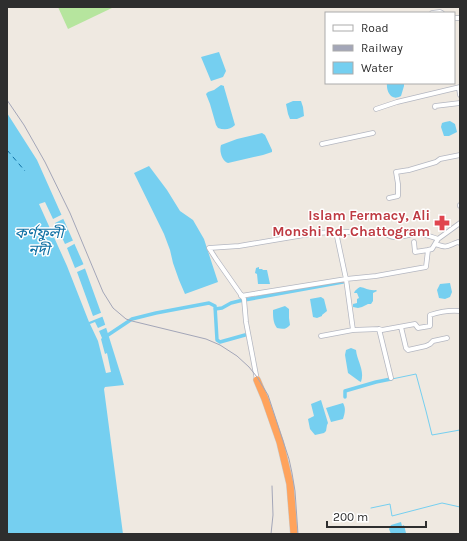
<svg xmlns="http://www.w3.org/2000/svg" width="467" height="541" font-family="Karla,'Noto Sans Bengali',sans-serif">
  <rect width="100%" height="100%" fill="#efe9e1"/>
  <path fill="#b6e59e" d="M58,7H114L68,29Z"/>
  <path fill="#75cff0" d="M219,52L226,71L223,77L211,81L201,57Z
    M387,83H404V86L401,96C391,102 386,91 387,83Z
    M221,85L224,86V87L235,125C230,130 224,130 218,128L216,125L210,104L206,94L208,92L214,90Z
    M293,101H301L303,107L304,116L297,119H290L288,114L286,104Z
    M7,113L37,160L83,263L104,321L124,385L105,387L104,389L123,534H7Z
    M450,121L455,124L457,132L449,136H444L441,127L442,123L445,122Z
    M262,133L265,135L272,150V152L263,155L228,163C222,161 219,151 221,145L237,139Z
    M149,166L167,190L180,211L193,220L204,239L218,282L185,294L179,280L173,263L170,250L164,234L134,173Z
    M259,267V269H262L263,270H267L270,284H258L257,274L255,273L256,268Z
    M450,283L452,292L450,297L445,299L439,298L437,290L440,284Z
    M360,287C366,288 369,291 376,290L377,291L373,293V301L371,304H368L362,307L358,308L353,307V304L357,303V299L359,298L357,293H354C355,290 357,289 360,287Z
    M321,297L324,299L327,311L322,315V316L317,318L313,317L310,299Z
    M285,306L289,309V318L290,325C286,330 282,329 277,328C273,323 273,316 273,310Z
    M351,348L356,350C357,361 365,370 361,382L359,381L348,373L345,355L346,350Z
    M321,400L328,423L327,425L326,431L324,433L315,435L310,429L308,419L314,416L311,404Z
    M343,403C346,408 345,413 343,419L331,422L326,408Z
    M401,522L402,526L404,525L406,533L403,534H391L389,529L391,525Z"/>
  <path fill="#efe9e1" d="M45,202L53,219L63,214L65,218L55,223L65,244L74,240L76,243L67,248L75,268L84,264L86,268L77,272L93,316L103,312L104,316L89,322L67,266L39,204Z
    M95,322L98,328L107,324L108,327L99,331L102,338L101,339L105,354L107,353L111,372L106,373L98,341L90,324Z"/>
  <g fill="none" stroke-linecap="round" stroke-linejoin="round">
    <path stroke="#75cff0" stroke-width="1" d="M392,379L416,374L426,411L432,435L460,430
      M371,508L390,504L392,516L442,503L460,507"/>
    <path stroke="#75cff0" stroke-width="3.5" d="M215,309L222,308L231,303L239,301L343,282
      M104,336L108,335L132,319L156,313L209,303L215,306L217,340L220,342L245,335
      M345,397V391L376,382L391,379"/>
    <path stroke="#0d6fa3" stroke-width="1" stroke-dasharray="5 4" stroke-linecap="butt" d="M7,150L25,171"/>
    <defs>
      <path id="street" d="M432,13L440,12L442,13
        M454,18H460
        M459,88L460,95
        M435,107V106L460,103
        M376,109L397,102L460,87
        M322,144L373,133
        M389,198L398,196V184L396,172L409,170L436,162L440,159L460,155
        M460,205V206
        M336,232L346,279L353,330
        M414,242L415,252L428,250
        M435,244C448,248 445,247 458,242L460,243
        M241,296L346,279L376,276L426,267L428,250L432,249L438,239L460,223
        M401,327L406,348L408,350L426,346L430,344L433,341L447,338
        M379,329L382,330L415,324L418,328L430,326V315C439,312 450,310 460,311
        M321,336L353,330L379,329L391,378
        M257,380L246,322L244,299L216,259L209,248L239,246L316,233L336,232H383C397,243 404,233 419,234C425,234 432,237 438,239"/>
      <path id="highway" d="M257,380L265,399L280,442L290,484L294,534"/>
    </defs>
    <use href="#street" stroke="#b4b7c1" stroke-width="5.5"/>
    <use href="#highway" stroke="#c9c9c9" stroke-width="8"/>
    <use href="#street" stroke="#fff" stroke-width="4"/>
    <use href="#highway" stroke="#ffa35c" stroke-width="7"/>
    <path stroke="#a3a6b8" stroke-width="1" d="M7,100L24,125L45,162L70,213L103,292L113,308L126,319L132,321L206,339L220,345L237,356L249,367L257,377L268,395L289,459L292,473L295,491L298,534
      M271,534L273,515L272,486"/>
  </g>
  <defs>
    <symbol id="pharmacy-bare" viewBox="-9 -9 18 18"><path d="M-2-6h4v4h4v4h-4v4h-4v-4h-4v-4h4Z" fill="#e0444e" stroke="#fff" stroke-width="2.5" paint-order="stroke"/></symbol>
  </defs>
  <g fill-rule="evenodd">
    <use href="#pharmacy-bare" x="431" y="212" width="22" height="22"/>
  </g>
  <g text-anchor="middle" dominant-baseline="central" stroke-width="3" stroke-linejoin="round" paint-order="stroke">
    <g font-size="14" font-weight="bold" fill="#be3a42" stroke="#fff" text-anchor="end">
      <text x="430" y="215">Islam Fermacy, Ali<tspan x="430" dy="16">Monshi Rd, Chattogram</tspan></text>
    </g>
    <g font-size="15" font-style="italic" fill="#0d6fa3" stroke="#fff">
      <text x="39" y="233">কর্ণফুলী<tspan x="39" dy="17">নদী</tspan></text>
    </g>
  </g>
  <rect width="467" height="541" fill="none" stroke="#2e2e2e" stroke-width="16"/>
  <rect x="325" y="12" width="130" height="72" fill="#ffffff" stroke="#ababab"/>
  <rect x="333" y="25" width="20" height="6" fill="#ffffff" stroke="#ababab"/>
  <text x="361" y="32" font-size="12" fill="#2e2e2e">Road</text>
  <rect x="333" y="45" width="20" height="6" fill="#a3a6b8" stroke="#ababab"/>
  <text x="361" y="52" font-size="12" fill="#2e2e2e">Railway</text>
  <rect x="333" y="62" width="20" height="12" fill="#75cff0" stroke="#ababab"/>
  <text x="361" y="72" font-size="12" fill="#2e2e2e">Water</text>
  <path d="M327 521v6h99v-6" fill="none" stroke="#2e2e2e" stroke-width="2"/>
  <text x="333" y="521" font-size="12" fill="#2e2e2e" stroke="#ffffff" stroke-width="3" paint-order="stroke">200 m</text>
</svg>
